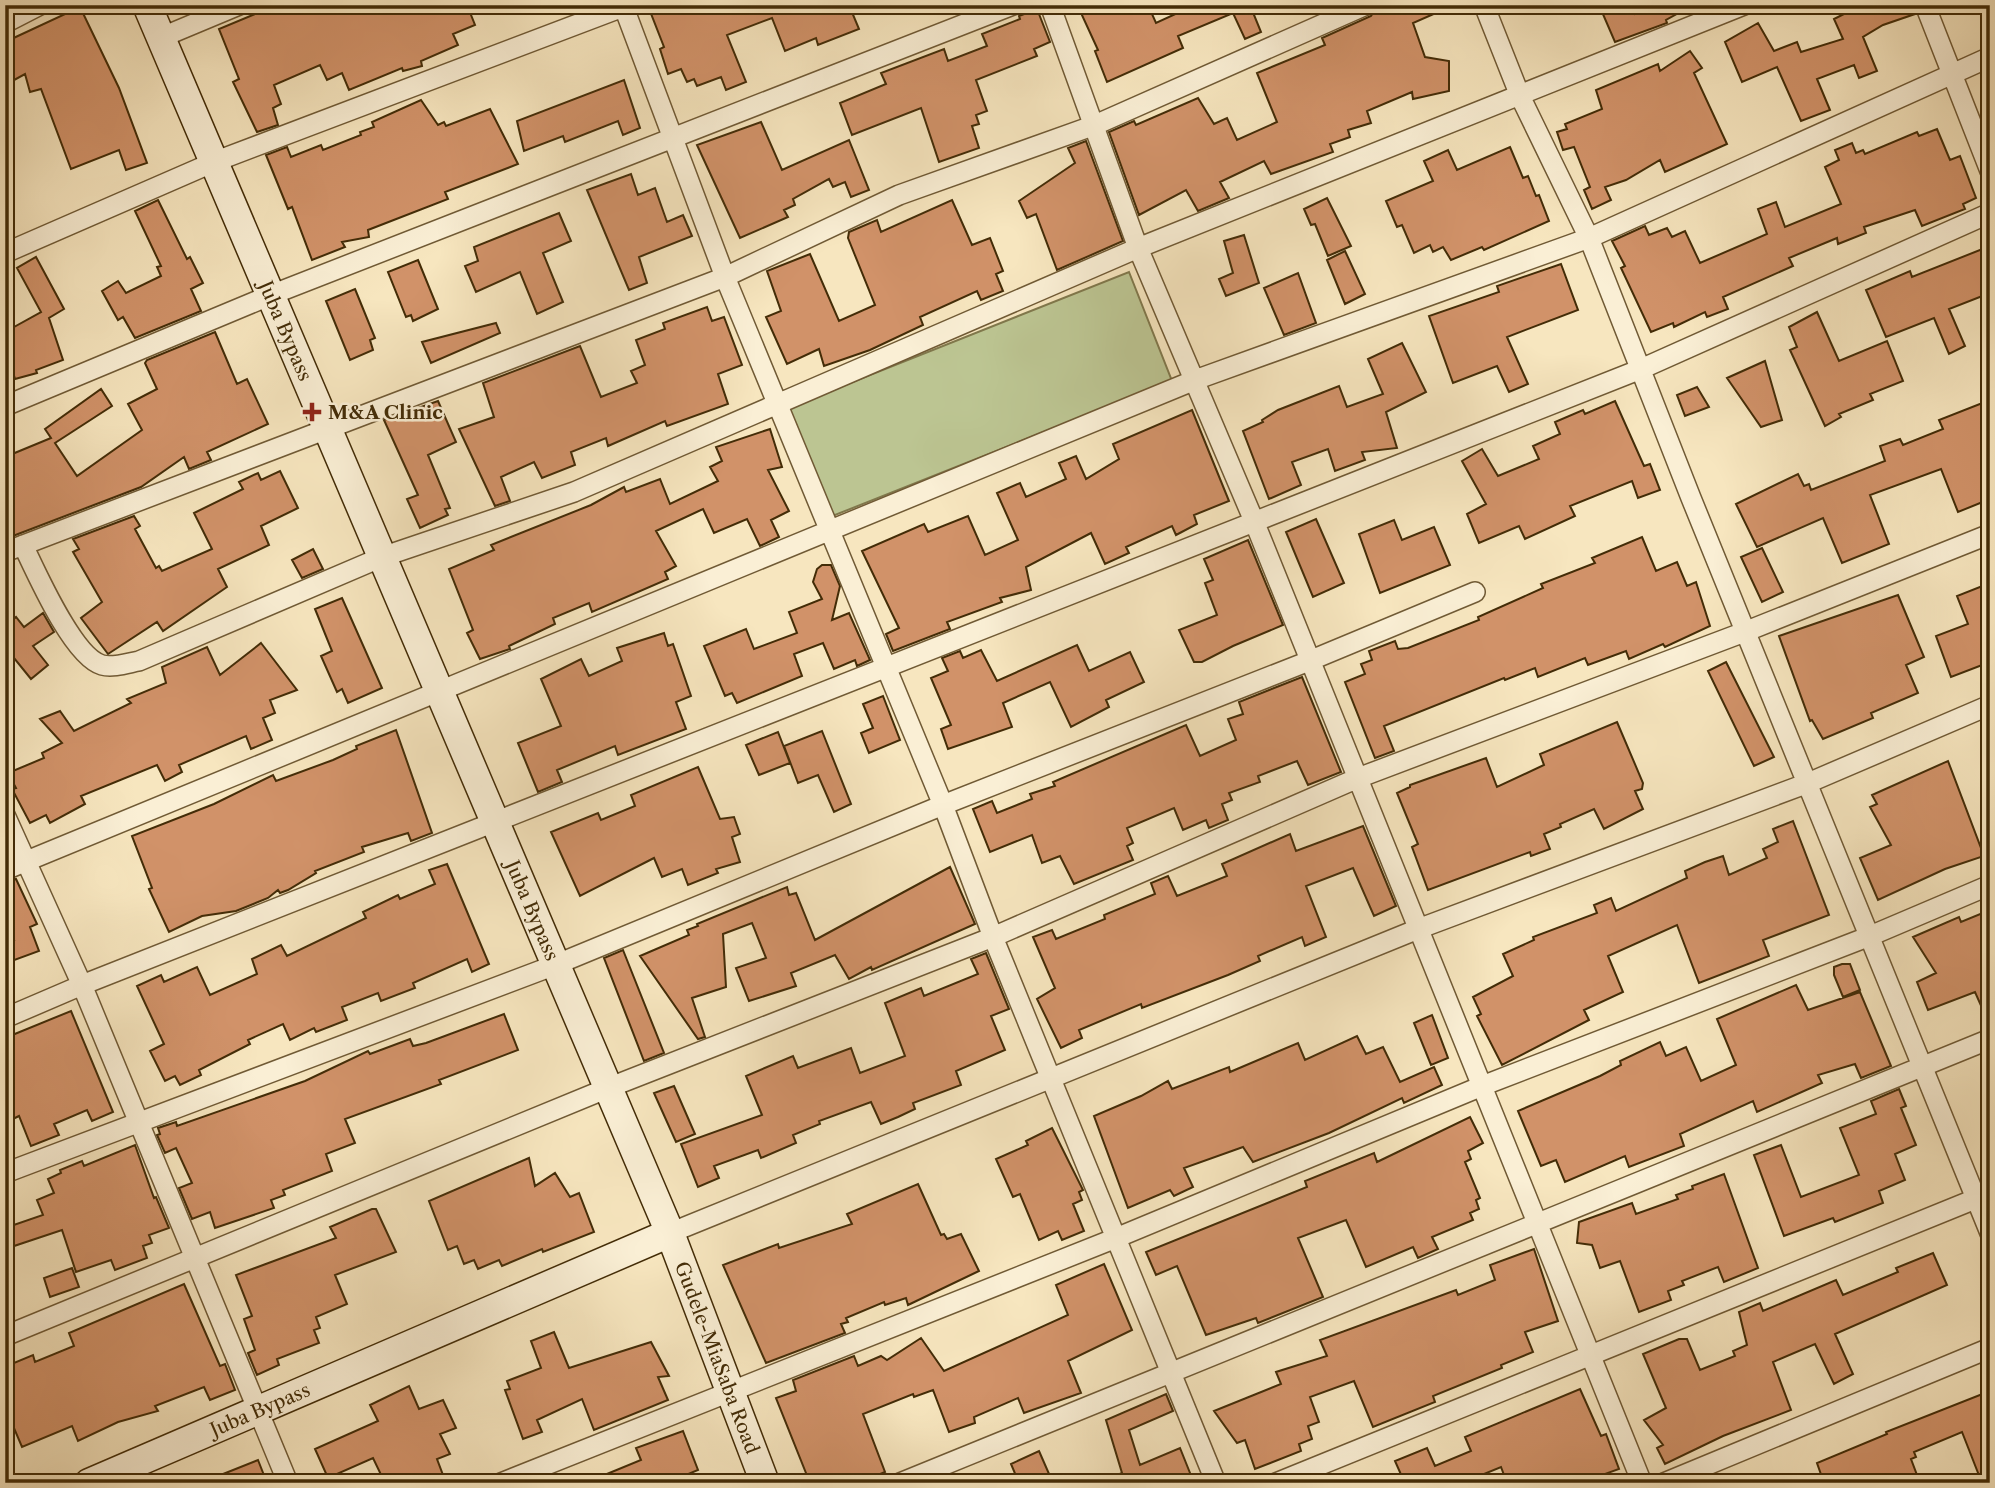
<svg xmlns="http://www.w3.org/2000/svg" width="1995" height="1488" font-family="'Libre Caslon Text',serif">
  <rect width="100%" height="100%" fill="#f7e6bf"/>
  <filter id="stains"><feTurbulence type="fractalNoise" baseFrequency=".00286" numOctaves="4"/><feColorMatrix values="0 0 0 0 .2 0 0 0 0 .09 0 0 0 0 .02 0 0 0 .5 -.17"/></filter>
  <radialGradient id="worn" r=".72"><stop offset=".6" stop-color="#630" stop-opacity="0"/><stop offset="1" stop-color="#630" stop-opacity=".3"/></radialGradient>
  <path fill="#bcc592" stroke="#80784c" stroke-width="2" d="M1129,272L1172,381L830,517L787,408Z"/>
  <path fill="#d19269" stroke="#432c07" stroke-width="2" d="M277,5H467L475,25L453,34L458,45L421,61L422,66L403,71L402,68L349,90L342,73L327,80L320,65L274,85L281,104L273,108L278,125L257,132L233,82L239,79L219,29Z
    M666,5H849L859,29L818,45L816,38L785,51L772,18L727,35L746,82L726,90L721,77L697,86L694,79L687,82L681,69L668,74L660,49L664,47L650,11Z
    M1097,5H1148L1156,23L1195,5H1250L1261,32L1245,39L1233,13L1178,36L1183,48L1107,82L1095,51L1098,50L1081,13Z
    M1378,5H1454L1413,23L1425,57L1449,61V91L1413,99L1412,92L1367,111L1371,123L1348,130L1350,137L1330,144L1333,152L1271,174L1264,161L1220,182L1229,198L1198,211L1186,190L1139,215L1109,132L1134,121L1136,125L1198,98L1214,124L1227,118L1237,140L1277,122L1257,73L1325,45L1322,38L1371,16Z
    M1599,5H1631L1635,14L1653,5H1693L1666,20L1667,23L1615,42Z
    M1845,5H1913L1915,14L1883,25L1863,37L1877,71L1859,78L1854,65L1817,79L1830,110L1801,121L1777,67L1742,82L1725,42L1758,23L1774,51L1797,42L1801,52L1843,39L1834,19L1848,12Z
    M80,7L119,88L147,163L126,170L119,150L71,169L41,89L30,92L25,74L5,85V42Z
    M1037,9L1050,42L1034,49L1037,56L976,80L987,111L976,115L979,124L972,126L979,148L939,162L921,108L852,135L840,103L886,84L881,73L944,49L948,61L987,46L982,34L1020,19L1019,16Z
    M1690,51L1702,68L1694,73L1727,144L1665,172L1660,160L1626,180L1605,187L1611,200L1592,209L1584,190L1590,187L1574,147L1563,150L1557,132L1567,129L1565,124L1602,109L1596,90L1658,64L1660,71Z
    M624,80L640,128L623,135L618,121L565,142L563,136L524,151L517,121Z
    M421,100L438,125L444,122L446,126L490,109L518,164L445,192L448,199L368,230L369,237L342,242L345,247L312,260L292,207L288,209L266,155L287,147L291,157L321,145L323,150L361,135L360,132L374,127L372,122Z
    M761,122L782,170L849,140L869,190L851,197L845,182L833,187L829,179L793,199L795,205L784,210L788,217L740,238L697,145Z
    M1937,129L1950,160L1960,156L1976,198L1963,204L1965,209L1922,226L1915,210L1864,227L1866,233L1838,244L1837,238L1789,258L1793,266L1723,297L1728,309L1707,317L1705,312L1674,327L1673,323L1651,332L1621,268L1625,266L1612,241L1645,226L1649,235L1667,228L1672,237L1685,231L1700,263L1767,234L1758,209L1776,202L1785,227L1841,204L1825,167L1839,160L1835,150L1852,143L1856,153L1863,150L1865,154L1917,132L1919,136Z
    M1086,141L1123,241L1057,270L1036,214L1027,218L1019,201L1075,163L1068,148Z
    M1510,147L1523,178L1528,176L1536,196L1539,195L1549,221L1484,250L1482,247L1451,260L1443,247L1433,252L1430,245L1414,253L1402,225L1397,227L1386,201L1433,181L1424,161L1448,150L1457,170Z
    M631,174L638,195L655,188L667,222L683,215L692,236L639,257L647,283L629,290L587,190Z
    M1327,198L1351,246L1328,256L1315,224L1311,225L1304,209Z
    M158,200L187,259L190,257L203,283L191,289L201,311L135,338L123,317L118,320L102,291L118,281L126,293L161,276L157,267L161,266L135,211Z
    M952,200L972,245L990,238L1003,271L996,274L1003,291L981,300L977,291L920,317L923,325L870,350L824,366L819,349L787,364L766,317L781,311L767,271L810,254L839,321L875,305L848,238L849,232L877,220L881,232Z
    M559,213L571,241L543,253L563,302L537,314L520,272L476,292L465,266L478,261L474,247Z
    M1244,235L1259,283L1226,296L1219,279L1233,273L1224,241Z
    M1990,246V293L1949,309L1965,346L1949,354L1934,318L1886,337L1866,290L1910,271L1912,277Z
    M1345,251L1365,294L1345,304L1327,260Z
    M36,257L64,309L49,318L63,360L36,370L37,373L15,379L5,345V332L41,312L17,268Z
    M418,260L438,309L413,321L411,315L406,317L388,272Z
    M1561,264L1578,310L1507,337L1528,384L1509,392L1497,366L1453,383L1429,316L1499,292L1497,286Z
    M1298,273L1316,323L1284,335L1264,288Z
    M355,289L375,338L370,340L373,350L350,360L326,301Z
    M707,307L712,321L724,317L742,365L718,374L728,404L667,426L665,421L608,446L606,438L571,452L575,465L542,478L534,462L501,477L510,501L495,506L459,429L494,417L483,383L580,346L601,397L637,383L631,371L645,365L636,340L665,329L663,323Z
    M1817,312L1839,361L1887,341L1903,381L1870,394L1873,400L1839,414L1841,417L1825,426L1790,350L1797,347L1789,327Z
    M496,323L500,333L431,363L422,342Z
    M215,332L237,384L247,379L268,424L207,452L211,460L189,469L184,457L141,487L5,539V457L51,438L45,429L101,389L112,406L55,443L77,476L142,430L128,404L157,389L145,363L147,360Z
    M1402,343L1426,392L1386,412L1397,448L1362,452L1365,460L1335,471L1328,449L1292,462L1301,485L1269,499L1243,431L1263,422L1262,420L1278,410L1339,386L1347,407L1383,394L1368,359Z
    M1765,361L1782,420L1761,427L1727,378Z
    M1697,387L1709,407L1685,416L1677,395Z
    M1990,400V499L1958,512L1941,469L1870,495L1889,544L1842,563L1823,518L1757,547L1736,504L1798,474L1804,486L1809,484L1811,490L1885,461L1880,446L1900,439L1903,445L1943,429L1939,420Z
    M438,401L456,442L428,455L450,508L445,509L448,515L420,528L407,499L418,495L384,420Z
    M1615,401L1644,466L1650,464L1660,490L1638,498L1632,481L1570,506L1575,516L1525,539L1519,526L1479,543L1467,514L1486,504L1462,461L1482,449L1498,476L1539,459L1533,446L1560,434L1555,422L1583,410L1585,414Z
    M1192,410L1229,501L1194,515L1197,524L1176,535L1172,526L1126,547L1129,553L1105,564L1091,533L1026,567L1031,590L1000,598L1002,602L947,622L950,629L893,651L886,634L899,628L862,551L924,524L928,532L968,516L985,555L1018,540L997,493L1020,483L1026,497L1066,479L1059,463L1076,456L1086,479L1119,459L1113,444Z
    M770,429L782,467L768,470L789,511L771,520L779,537L760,546L747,519L714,533L703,509L656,531L676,566L665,572L668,579L592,612L589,603L553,618L555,624L509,646L510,649L480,659L467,633L473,630L449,569L494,550L491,545L591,505L624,487L626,492L660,479L670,504L718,481L710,467L722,461L716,447Z
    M280,471L298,508L261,526L269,545L218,569L227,587L163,631L157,622L108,654L81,618L102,602L73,552L79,549L73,539L134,516L140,526L135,529L156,568L159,566L162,571L212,549L194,513L243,489L239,482L258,473L261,480Z
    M1316,519L1344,583L1313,597L1286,532Z
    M1394,520L1402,540L1434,527L1450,565L1380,593L1359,534Z
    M1642,537L1656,571L1677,562L1687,586L1696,582L1710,626L1665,647L1663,644L1629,659L1626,651L1588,665L1585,658L1538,677L1535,668L1505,680L1504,678L1384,726L1394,751L1375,758L1345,682L1365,674L1361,664L1372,660L1369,651L1395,641L1398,649L1408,648L1479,620L1478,617L1543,588L1541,584L1595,563L1592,558Z
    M1248,540L1283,625L1233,646L1202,662H1194L1179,630L1217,615L1205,583L1213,580L1204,559Z
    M1762,548L1783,592L1762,602L1741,557Z
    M313,549L323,569L302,578L292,560Z
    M822,565H831L840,586L832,620L849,613L870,660L857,666L855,660L834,669L823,643L794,654L802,676L737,703L732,693L725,696L704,646L746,629L754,649L797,633L789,612L822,599L813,582L817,569Z
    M1990,583V662L1951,677L1936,636L1968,624L1957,596Z
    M1898,595L1924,657L1906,665L1918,693L1871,713L1873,718L1823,739L1812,720L1810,721L1779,636Z
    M342,598L382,688L348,703L342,689L337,692L321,656L332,651L315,609Z
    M43,613L54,632L33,646L48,665L31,679L5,647V626L16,617L24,627Z
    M664,633L668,646L673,644L691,696L676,702L686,729L618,755L615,746L557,770L562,782L538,792L518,743L561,726L541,679L581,659L589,676L622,661L617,648Z
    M261,643L297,690L270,700L275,713L263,718L272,740L251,749L246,736L179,765L182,772L165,781L157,765L81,796L85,804L50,823L46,815L30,823L12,789L16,788L8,773L44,758L42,753L62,743L40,719L60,711L74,731L131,703L127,699L166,683L162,667L207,647L220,675Z
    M1077,645L1089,671L1130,652L1144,682L1106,700L1109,707L1071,727L1050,682L1003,703L1012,727L948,749L941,729L951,725L931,678L948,671L942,658L960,651L963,658L981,650L997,681Z
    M1726,662L1774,757L1754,766L1708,671Z
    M1302,677L1341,772L1308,785L1297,761L1258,776L1260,782L1229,793L1232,800L1222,804L1228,820L1209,828L1206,820L1183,830L1174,808L1127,828L1133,843L1127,846L1133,860L1074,884L1060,856L1042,863L1032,835L990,852L973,809L992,801L997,813L1032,799L1030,794L1055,786L1053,782L1186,725L1200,756L1236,740L1228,719L1243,714L1239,702Z
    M883,696L900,740L869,753L861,733L873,728L863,704Z
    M1617,722L1643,783L1642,789L1635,791L1643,809L1604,829L1594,809L1560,824L1561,827L1544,834L1550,849L1531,856L1530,852L1428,890L1412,847L1418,844L1397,793L1410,787V785L1486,758L1497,787L1544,765L1540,754Z
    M396,730L432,833L411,841L408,833L362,847L364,852L315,871L316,873L288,890L280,893L278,890L268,898L236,911L202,916L169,932L149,889L152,888L132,836L214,804L273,775L276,781L333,760L357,749L356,746Z
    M822,731L851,804L834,812L818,775L798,783L784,746Z
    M778,732L790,763L759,775L746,745Z
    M1948,761L1984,856L1945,869L1878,900L1860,858L1891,845L1870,807L1877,804L1872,795Z
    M698,767L720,819L734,817L740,834L732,837L740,862L716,869L718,873L688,885L682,869L662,877L654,858L580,896L551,832L598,813L601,820L635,806L631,795Z
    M1793,821L1829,915L1763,940L1769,956L1699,983L1677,925L1608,956L1623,992L1584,1010L1589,1020L1502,1065L1477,1016L1481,1014L1473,997L1513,976L1503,954L1534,940L1533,937L1597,913L1594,905L1611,898L1616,911L1687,878L1685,871L1705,862L1723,856L1729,875L1767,858L1763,849L1778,842L1773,829Z
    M1363,826L1396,906L1374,916L1353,868L1306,886L1326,937L1305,946L1302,937L1258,956L1260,961L1228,975L1142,1008L1141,1004L1079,1030L1082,1038L1061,1048L1037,999L1055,988L1033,937L1052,930L1056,939L1105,919L1104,915L1155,894L1151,883L1168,876L1177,896L1227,876L1222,864L1290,834L1296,851Z
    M447,864L489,964L472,972L467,959L413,983L415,988L381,1001L378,993L342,1007L347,1020L316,1032L314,1028L290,1040L283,1024L248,1040L250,1044L199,1070L201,1075L180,1085L175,1076L165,1081L150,1051L164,1044L137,986L161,975L164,982L197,967L210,995L257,974L252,959L281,945L287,956L366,918L363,912L398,895L400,899L435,884L429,870Z
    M950,867L975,924L872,970L871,967L849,979L835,955L791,973L796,986L749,1001L736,968L766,958L752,923L723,934L726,987L692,998L705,1037L698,1039L640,956L689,935L687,930L698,926L697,924L787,887L789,895L796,893L815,940Z
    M16,879L37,924L30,927L39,951L9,962L5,943L14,940L5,922V882Z
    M1990,910V1026L1975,992L1928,1010L1917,982L1936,973L1913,937L1959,917L1961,922Z
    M623,950L664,1053L644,1061L604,958Z
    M986,953L1009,1009L991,1016L1005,1050L956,1071L961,1085L913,1103L915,1109L898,1117L881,1124L871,1102L819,1121L820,1124L793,1135L796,1143L761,1158L758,1150L714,1166L719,1178L698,1187L681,1144L762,1115L746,1076L793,1056L798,1068L851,1048L860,1073L905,1056L885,1003L921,988L924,996L978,974L971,959Z
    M1842,964H1850L1860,990L1843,997L1834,975V967Z
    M1796,985L1808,1010L1860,992L1891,1066L1861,1078L1855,1064L1818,1075L1822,1083L1757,1112L1753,1101L1680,1134L1684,1146L1629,1167L1625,1156L1565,1182L1556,1160L1541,1166L1518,1111L1600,1076L1621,1065L1620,1061L1660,1042L1666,1056L1686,1047L1701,1081L1736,1065L1717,1019Z
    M71,1011L113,1112L92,1121L87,1110L54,1124L59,1135L31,1146L19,1116L5,1123V1038Z
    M504,1014L518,1050L439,1080L441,1084L345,1119L355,1143L326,1154L332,1171L283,1190L285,1195L271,1200L274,1208L215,1228L210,1212L192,1219L179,1188L192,1183L176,1148L165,1153L157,1135L160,1134L158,1128L176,1122L177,1126L305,1081L368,1051L370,1054L410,1039L413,1046L426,1043Z
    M1432,1015L1448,1058L1431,1065L1414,1023Z
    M1357,1036L1366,1054L1383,1047L1400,1082L1434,1067L1442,1085L1404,1103L1402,1098L1329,1133L1253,1162L1243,1147L1184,1168L1193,1187L1174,1196L1170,1190L1128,1208L1094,1116L1141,1096L1168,1081L1172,1089L1229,1067L1230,1072L1298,1043L1305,1060Z
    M674,1086L695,1134L676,1142L654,1093Z
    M1899,1089L1906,1106L1901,1108L1916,1145L1895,1154L1905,1180L1879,1191L1883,1203L1835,1222L1833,1218L1784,1236L1754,1155L1781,1145L1801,1197L1859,1175L1840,1128L1876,1114L1871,1101Z
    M1470,1117L1483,1143L1468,1151L1471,1159L1465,1162L1480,1198L1476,1200L1479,1209L1470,1213L1473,1220L1432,1237L1438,1249L1418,1258L1413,1247L1366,1267L1346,1220L1298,1238L1323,1297L1258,1323L1256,1318L1206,1335L1177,1266L1156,1275L1146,1252L1307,1187L1305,1181L1374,1153L1377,1162Z
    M1052,1128L1083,1190L1079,1192L1082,1200L1073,1204L1084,1231L1062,1240L1058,1231L1039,1240L1020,1194L1013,1197L996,1159L1028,1145L1026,1141Z
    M135,1145L154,1198L156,1197L169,1228L149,1235L152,1243L143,1246L147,1258L115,1270L111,1260L76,1272L62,1230L5,1249V1228L43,1215L37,1200L54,1193L48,1179L61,1173L60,1170L82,1161L84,1166Z
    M529,1158L535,1186L555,1173L570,1197L579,1193L594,1232L543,1252L542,1249L502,1266L499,1260L478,1269L474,1260L464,1264L457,1246L448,1250L429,1201Z
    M1724,1174L1758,1268L1724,1282L1718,1267L1682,1281L1684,1285L1668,1291L1671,1300L1639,1312L1620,1261L1600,1268L1592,1245L1577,1243L1579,1222L1632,1203L1636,1214L1678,1199L1676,1195L1693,1189L1692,1186Z
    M918,1184L941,1235L944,1234L947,1239L961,1234L979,1271L908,1305L906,1298L885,1305L884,1302L846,1318L848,1322L841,1324L845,1333L766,1363L723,1265L778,1244L779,1248L852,1224L847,1214Z
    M372,1209H376L396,1252L335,1275L347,1304L316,1317L320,1328L314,1330L319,1343L277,1359L279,1365L257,1375L248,1353L255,1350L244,1319L252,1316L236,1275L336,1238L330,1227Z
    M1534,1249L1558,1321L1525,1332L1533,1352L1501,1365L1502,1368L1433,1396L1435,1402L1373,1427L1354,1381L1310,1397L1319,1422L1308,1426L1312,1439L1299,1444L1301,1451L1255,1469L1245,1440L1237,1443L1214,1411L1281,1384L1276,1372L1327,1356L1320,1340L1456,1290L1458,1295L1495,1280L1490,1265Z
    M1933,1253L1947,1285L1835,1334L1853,1374L1834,1384L1815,1344L1773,1362L1791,1410L1723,1436L1665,1464L1657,1448L1663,1445L1644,1420L1666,1408L1643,1354L1679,1339H1687L1700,1370L1735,1356L1733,1351L1747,1345L1739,1312L1760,1303L1763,1311L1836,1280L1843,1295L1898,1272L1896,1268Z
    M1104,1264L1132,1330L1068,1361L1081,1393L1024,1413L1018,1398L974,1417L975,1423L949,1432L933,1390L914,1397L913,1394L863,1414L885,1472L859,1483H810L776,1398L796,1391L793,1380L854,1356L858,1366L881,1356L887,1360L921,1338L944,1371L1068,1315L1056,1285Z
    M72,1268L79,1287L50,1297L44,1278Z
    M184,1284L220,1366L225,1364L235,1390L210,1400L204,1387L155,1406L158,1411L118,1422L78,1441L72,1426L22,1447L5,1407V1376L12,1373L9,1365L33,1355L35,1362L74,1346L69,1333Z
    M554,1332L569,1368L651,1342L669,1376L658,1377L668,1400L594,1430L582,1399L537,1420L542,1432L523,1439L505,1390L510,1389L507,1381L541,1368L531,1341Z
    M409,1386L419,1409L443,1400L456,1428L440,1434L450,1454L437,1459L446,1483H385L373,1458L328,1478L315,1449L378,1421L370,1405Z
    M1580,1389L1601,1436L1606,1434L1619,1469L1602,1475L1605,1483H1535L1532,1476L1507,1483L1501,1467L1462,1483H1395L1403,1479L1395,1461L1427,1448L1435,1466L1471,1451L1465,1437Z
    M1990,1391V1483H1982L1962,1432L1914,1452L1916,1457L1911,1459L1920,1483H1824L1817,1463L1887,1434L1886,1432Z
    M1166,1394L1173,1411L1129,1430L1140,1465L1180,1448L1194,1483H1099L1122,1473L1106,1420Z
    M683,1431L698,1470L667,1483H585L641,1460L636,1448Z
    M1039,1451L1053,1483H1019L1011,1464Z
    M258,1460L267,1483H203V1482Z"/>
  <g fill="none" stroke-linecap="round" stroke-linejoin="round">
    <defs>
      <path id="street" d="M623,5L725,277L943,805L993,937L1216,1483
        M1050,5L1138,248L1254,521L1642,1483
        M1484,5L1520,96L1589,238L1691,498L1990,1233
        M1925,5L1990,171
        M5,23L40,5
        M160,38L239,5
        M5,253L214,162L628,5
        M5,406L271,295L1013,5
        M23,545C36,572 73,657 102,665C113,668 128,663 139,661L382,557L574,492L1138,248L1744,5
        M5,552L725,277L899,195L1095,125L1366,5
        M5,815L82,985L288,1483
        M5,870L1195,380L1589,238L1990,57
        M5,1018L82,985L1641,369L1990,213
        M5,1173L555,965L943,805L1309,661L1475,592
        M670,1233L1418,929L1808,783L1990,705
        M5,1336L608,1088L993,937L1358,778L1747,631L1990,534
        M501,1483L1116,1238L1482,1086L1870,936L1990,885
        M900,1483L1990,1039
        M1276,1483L1990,1193
        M1664,1483L1990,1348"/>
      <g id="secondary">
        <path id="s1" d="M147,5L670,1233L765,1483"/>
        <path id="s2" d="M89,1483L670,1233"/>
      </g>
    </defs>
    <use href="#street" stroke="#705a35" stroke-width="22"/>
    <use href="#secondary" stroke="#432c07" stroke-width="31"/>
    <use href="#street" stroke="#faefd5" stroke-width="19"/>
    <use href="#secondary" stroke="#faefd5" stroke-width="28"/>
  </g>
  <path fill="#8f2418" stroke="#faefd5" stroke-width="2.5" d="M308.5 401.5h7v7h7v7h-7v7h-7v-7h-7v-7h7z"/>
  <g text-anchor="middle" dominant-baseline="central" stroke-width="5" stroke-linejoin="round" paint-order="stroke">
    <g font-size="19" fill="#432c07" stroke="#faefd5">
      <text stroke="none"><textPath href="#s1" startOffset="354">Juba Bypass</textPath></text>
      <text stroke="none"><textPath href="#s1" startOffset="984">Juba Bypass</textPath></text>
      <text stroke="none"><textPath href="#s1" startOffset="1468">Gudele-MiaSaba Road</textPath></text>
      <text stroke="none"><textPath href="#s2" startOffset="186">Juba Bypass</textPath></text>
    </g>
    <g font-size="19" font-weight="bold" fill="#432c07" stroke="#faefd5" text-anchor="start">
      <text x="328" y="412">M&amp;A Clinic</text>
    </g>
  </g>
  <rect width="1995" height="1488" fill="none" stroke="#f7e6bf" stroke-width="28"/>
  <rect x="7" y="7" width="1981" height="1474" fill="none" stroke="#432c07" stroke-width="3.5"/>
  <rect x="14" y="14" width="1967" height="1460" fill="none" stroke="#432c07" stroke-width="2"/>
  <rect width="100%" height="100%" filter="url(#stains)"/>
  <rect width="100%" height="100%" fill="url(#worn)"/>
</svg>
